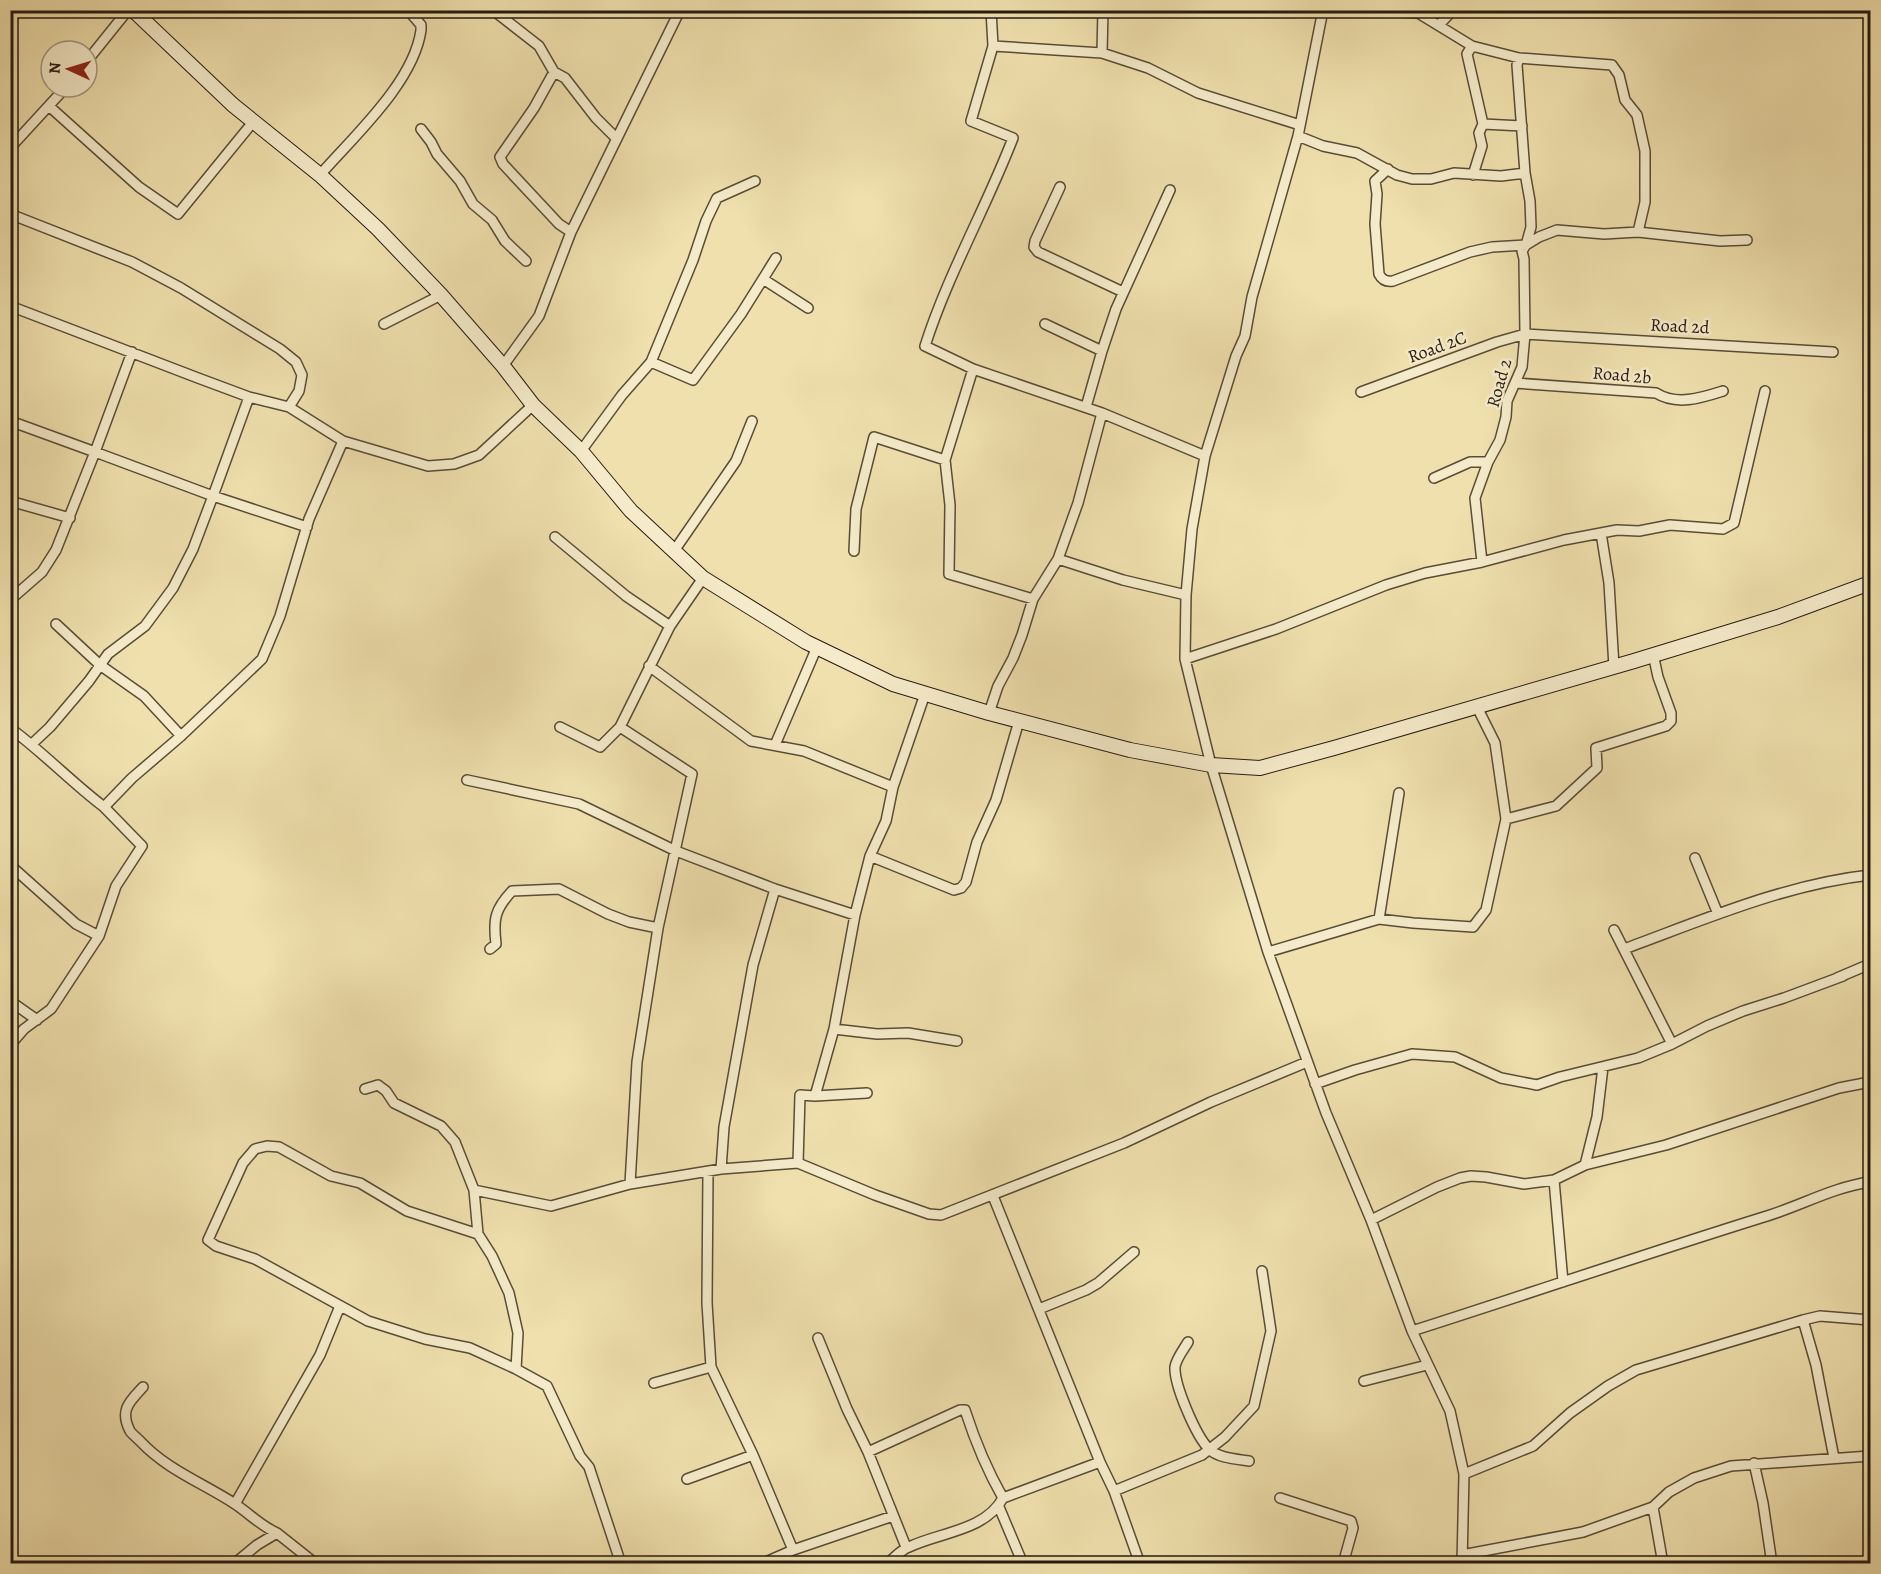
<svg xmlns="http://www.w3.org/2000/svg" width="1881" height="1574" font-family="Alegreya,serif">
  <rect width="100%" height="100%" fill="#efe0ad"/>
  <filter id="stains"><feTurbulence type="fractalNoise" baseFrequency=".00333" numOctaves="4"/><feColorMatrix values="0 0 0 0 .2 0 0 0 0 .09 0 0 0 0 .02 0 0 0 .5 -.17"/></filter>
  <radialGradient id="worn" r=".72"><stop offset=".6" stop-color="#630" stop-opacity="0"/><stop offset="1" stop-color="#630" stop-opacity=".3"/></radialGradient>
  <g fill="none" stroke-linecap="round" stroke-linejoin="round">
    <defs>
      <path id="street" d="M496,10L498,14L539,46L554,72L565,78L596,118L616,138
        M991,10L993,46L971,121L1013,138C986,208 948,274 925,346L973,369L1102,413L1205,456
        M1323,10L1298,136L1252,297L1245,336L1236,356L1205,456L1192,529L1186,595L1185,659L1211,765L1268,952L1326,1113L1371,1220L1412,1331L1450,1411L1464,1474L1462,1564
        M1323,12H1400L1418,13L1472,46L1467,54L1483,124L1479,133L1482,146L1473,175
        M1439,25L1453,10
        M993,46L1102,53L1148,68L1198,93L1300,125
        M1472,46L1519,58L1612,65L1619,75L1625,100L1637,115L1645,151V202L1638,232L1720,241L1747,240
        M1102,53L1103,10
        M87,61L128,10
        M554,72L534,108L500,157L503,164L559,224L571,232
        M50,107L139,187L178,214L253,122
        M1483,124L1522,126
        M421,129L431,142L437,154L460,181L473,204L492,220L505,241L526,261
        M1298,136L1323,146L1357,153L1397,175L1412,179H1431L1454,173L1501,176L1525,173
        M10,148L66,87
        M1388,169L1375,181L1377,194L1375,224L1379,274C1382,280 1386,282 1393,281L1470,252L1492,247L1526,245L1539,237L1557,230L1604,234L1638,232
        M320,175C354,136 414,82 421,30V25L408,10
        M1060,187L1035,241L1034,247L1038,252L1123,292
        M10,214L132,262L181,288L280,349L296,362L302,375L299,391L289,407
        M763,279L808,308
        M10,306L198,378L249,397L289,407L343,441L428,466L454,464L479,455L533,405
        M384,324L441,295
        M1045,324L1102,351L1086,407
        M1102,351L1116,309L1170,190
        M651,362L693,260L706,221L717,198L755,181
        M503,366L539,316L571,232L680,10
        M973,369L945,460L950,505L949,574L1033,599
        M1515,383L1656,393C1677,406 1701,398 1723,391
        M1361,392L1497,342L1525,334L1833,352
        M10,421L95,452L132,352
        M581,451L622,395L651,362L693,380L741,314L776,258
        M1434,478L1470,462H1488
        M10,501L70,518
        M1601,533L1609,583L1614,667
        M555,537L626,596L670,626L703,578
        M674,551L736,461L752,421
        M854,551L856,509L874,437L945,460
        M1058,559L1123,580L1186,595
        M1482,562L1475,498L1488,462L1500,440L1506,417L1507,401L1522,367L1525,334L1524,259L1522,251L1526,245L1531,227L1530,201L1525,173L1517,65L1519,58
        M10,600L42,572L56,550L95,452L213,496L249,397
        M56,624L100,665L144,696L181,736
        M1185,659L1276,629L1386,585L1425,573L1482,562L1564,540L1617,530L1639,531L1670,525L1723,529L1734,523L1765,391
        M649,666L751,741L804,751L893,787
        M1477,707L1495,743L1506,819
        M989,713L998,686L1013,658L1022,635L1033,599L1058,559L1078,503L1102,413
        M620,727L670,626
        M10,728C44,753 71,782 104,807
        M32,744L50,727L89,681L108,654L145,626L173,588L193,549L213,496L307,527
        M775,745L817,647
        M467,780L579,804L676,851L775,889L855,915L870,856L886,821L893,787L925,694
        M870,856L954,890L961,888L966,882L977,842L996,800L1019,721
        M1695,858L1718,914
        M10,865L76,924L99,936L116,886L142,846L104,807L132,778L181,736L262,659L280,616L309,519L343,441
        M855,915L834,1029L877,1034L908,1033L957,1041
        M1379,919L1399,793
        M1614,930L1672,1044
        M490,949L496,944C493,919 495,909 512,891L559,889L608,914L629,922L658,928L692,774L620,727L600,747L560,727
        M1624,949C1703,920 1786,884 1870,875
        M1268,952L1379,919L1413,923L1473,927L1486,910L1506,819L1556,806L1597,768L1596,748L1666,726L1671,721V713L1658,677L1653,654
        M1837,978L1870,964
        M10,1001L37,1020
        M834,1029L815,1096L867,1093
        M10,1045L24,1029L51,1009L99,936
        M1315,1084L1355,1070L1412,1054L1455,1057L1501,1078L1537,1085L1560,1077L1638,1058L1672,1044L1707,1026L1743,1011L1784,998L1843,976
        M365,1089L378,1085L386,1091L394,1103L441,1126L455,1142L474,1190
        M798,1163L800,1095L815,1096
        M1585,1165L1597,1117L1603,1067
        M721,1169L724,1127L753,965L775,889
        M708,1172L707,1303L711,1367L753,1455L793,1550
        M1554,1180L1563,1282
        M630,1184L637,1062L658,928
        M993,1196L1100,1462L1114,1491L1140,1564
        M1371,1220L1437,1187L1460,1178L1471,1176L1486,1177L1524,1184L1554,1180L1585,1165L1666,1145L1839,1088L1870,1082
        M478,1234L407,1211L360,1183L331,1176L279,1147L267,1146L255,1149L243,1163L208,1240L216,1246L255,1259L368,1321L425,1339L470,1348L516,1369L547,1386L580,1456L589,1467L621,1564
        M1039,1309L1086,1290L1098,1283L1134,1252
        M1803,1320L1816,1365L1834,1458
        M1412,1331C1531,1293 1648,1253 1767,1216C1802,1205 1834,1187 1870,1182
        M818,1338L847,1409L868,1452L906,1547
        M1188,1342C1184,1349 1176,1359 1175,1367C1174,1385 1196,1436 1209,1449C1218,1458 1236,1459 1249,1461
        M516,1369L518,1333L509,1293L492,1256L478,1234L474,1190L551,1206L630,1184L721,1169L798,1163L875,1195L929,1214L941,1215L1124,1143L1211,1102L1307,1062
        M1364,1381L1427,1365
        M654,1383L711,1367
        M143,1387C130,1401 119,1410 130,1431C132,1434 137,1438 140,1441C167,1470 203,1483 235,1504C250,1514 261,1526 277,1533
        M868,1452L960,1410H965C975,1441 987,1470 1003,1498
        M1754,1463L1763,1503L1772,1564
        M1464,1474L1533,1446L1570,1413L1608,1386L1636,1370L1803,1320L1820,1316L1870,1320
        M687,1479L753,1455
        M1114,1491L1202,1455L1225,1437L1254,1406L1271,1331L1262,1271
        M1280,1498L1351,1521L1353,1528L1343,1564
        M235,1504L320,1355L340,1306
        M999,1507L1023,1564
        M1653,1507L1663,1564
        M1462,1555L1583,1532L1653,1507L1669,1492L1694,1478L1731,1466L1870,1456
        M234,1564L257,1545L277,1533L316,1564
        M761,1564L793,1550L893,1516
        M886,1564C894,1559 900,1550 909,1547C940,1532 985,1531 1003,1498L1100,1462"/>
      <path id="secondary" d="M133,10L233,105L320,175L378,229L441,295L503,366L533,405L581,451L631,511L703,578L806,642L893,684L989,713L1130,750L1211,765L1260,768L1334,748L1634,661L1778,617L1870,583"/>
    </defs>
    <use href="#street" stroke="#594c37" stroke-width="12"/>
    <use href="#secondary" stroke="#271a10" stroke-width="16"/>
    <use href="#street" stroke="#f5ebca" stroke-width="9"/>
    <use href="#secondary" stroke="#f5ebca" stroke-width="14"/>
  </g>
  <g text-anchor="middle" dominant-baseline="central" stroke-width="5" stroke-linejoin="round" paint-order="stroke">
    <g font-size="18" fill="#271a10" stroke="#f5ebca">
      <text transform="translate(1680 326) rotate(3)">Road 2d</text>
      <text transform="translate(1437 347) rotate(-20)">Road 2C</text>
      <text transform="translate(1622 375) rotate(5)">Road 2b</text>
      <text transform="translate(1499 383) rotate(-74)">Road 2</text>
    </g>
  </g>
  <rect width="1881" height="1574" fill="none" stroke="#efe0ad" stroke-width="36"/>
  <rect x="12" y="12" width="1857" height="1550" fill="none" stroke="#271a10" stroke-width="3"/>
  <rect x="18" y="18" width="1845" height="1538" fill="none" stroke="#271a10" stroke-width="1.5"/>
  <g transform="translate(69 69) rotate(274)"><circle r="28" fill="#f5ebca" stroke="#a39780" stroke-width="1.5"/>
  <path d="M0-4.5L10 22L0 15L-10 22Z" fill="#8f2418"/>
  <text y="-9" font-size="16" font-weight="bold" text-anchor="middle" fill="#271a10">N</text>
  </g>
  <rect width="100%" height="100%" filter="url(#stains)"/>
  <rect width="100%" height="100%" fill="url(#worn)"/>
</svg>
